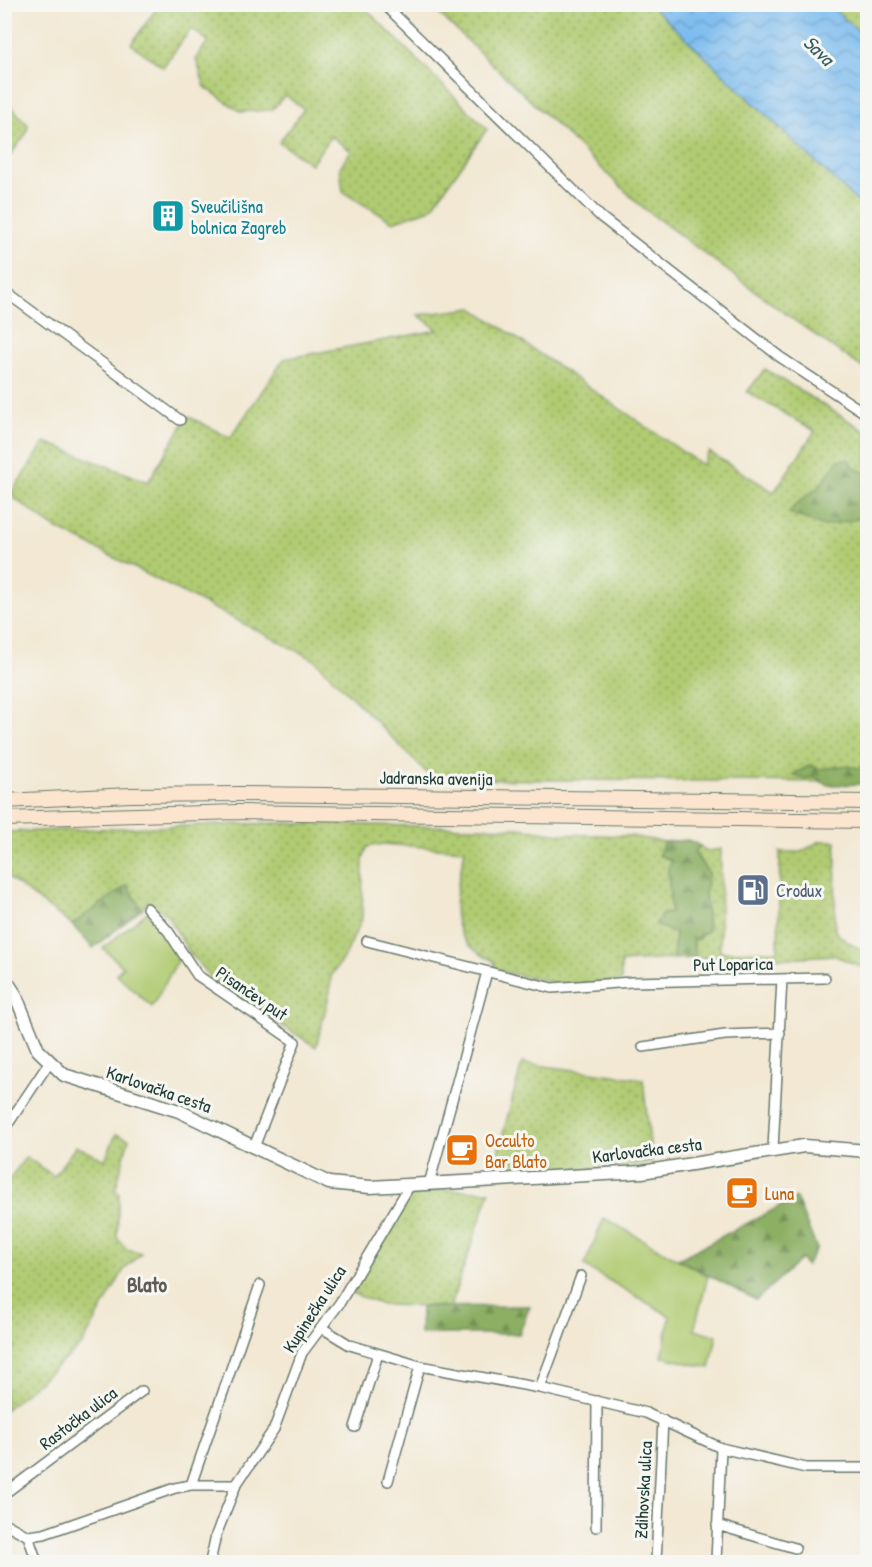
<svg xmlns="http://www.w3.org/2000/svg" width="872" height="1567" font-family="'Patrick Hand',sans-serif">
  <defs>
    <pattern id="grass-dots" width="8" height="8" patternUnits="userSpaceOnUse" patternTransform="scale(1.5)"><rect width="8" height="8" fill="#b0cb72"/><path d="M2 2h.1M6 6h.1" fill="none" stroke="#8fa65e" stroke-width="1.8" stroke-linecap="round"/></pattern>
    <pattern id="forest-firs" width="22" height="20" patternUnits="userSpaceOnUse" patternTransform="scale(1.5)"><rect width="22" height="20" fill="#8caf64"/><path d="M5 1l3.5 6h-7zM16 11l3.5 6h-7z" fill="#729053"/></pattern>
    <pattern id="water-waves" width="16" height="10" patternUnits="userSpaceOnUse" patternTransform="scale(1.5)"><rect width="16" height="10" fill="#7bbbef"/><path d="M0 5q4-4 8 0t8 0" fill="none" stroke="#6499c2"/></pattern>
  </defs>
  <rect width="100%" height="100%" fill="#f6f6f2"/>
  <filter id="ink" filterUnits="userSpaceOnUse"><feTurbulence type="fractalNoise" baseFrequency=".0167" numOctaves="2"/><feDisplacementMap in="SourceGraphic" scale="12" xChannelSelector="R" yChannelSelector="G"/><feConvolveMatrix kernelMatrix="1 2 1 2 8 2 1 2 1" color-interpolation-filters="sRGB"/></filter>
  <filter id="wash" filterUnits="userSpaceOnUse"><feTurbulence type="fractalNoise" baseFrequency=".008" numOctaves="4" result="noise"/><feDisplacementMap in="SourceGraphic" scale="24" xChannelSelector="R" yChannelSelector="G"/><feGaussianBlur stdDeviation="1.35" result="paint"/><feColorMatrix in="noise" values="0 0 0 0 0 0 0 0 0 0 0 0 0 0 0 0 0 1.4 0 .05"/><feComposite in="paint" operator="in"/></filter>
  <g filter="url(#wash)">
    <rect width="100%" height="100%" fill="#f2e8d3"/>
    <path fill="url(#grass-dots)" stroke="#688453" stroke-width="1.5" d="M159,5H362L487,129L431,209L393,222L343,192L340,167L351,151L331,136L311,164L279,142L304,109L285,95L272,110L241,112L205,87L196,59L208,41L191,29L163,67L131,44Z
      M430,5H651L867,211V371L798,323L642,207Z
      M829,5H867V39Z
      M5,100L28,125L26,134L5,163Z
      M473,308L702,465L709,452L774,492L815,431L747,392L765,369L867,432V782L433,779L315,660L54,527L10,495L45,442L148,482L188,416L230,438L284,359L438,330L418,315Z
      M275,823L520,828L561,834L630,836L664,842L659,855L673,861L668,869L675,933L673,959L621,962V981L565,985L495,970L494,961C439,938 456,896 465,850L382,844L367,847L363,860L362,919L346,954L331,976L330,992L316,1047L214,982L189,952L167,915L148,901L142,909L127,886L72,925L5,875V832Z
      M820,841H836L835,931L846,941L867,953V969L833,955L789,958H696L692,937L708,930L705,895L708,873L694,851L700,846L706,851L721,849L720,952L778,951L780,852H801Z
      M522,1063L643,1079L652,1161L620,1168L492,1174Z
      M116,1134L129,1139L115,1191L119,1192L117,1238L127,1249L141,1253L124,1270L82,1345L5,1410V1184L26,1157L54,1176L76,1146L105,1160Z
      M437,1190L490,1191L450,1307L382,1305L352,1293L406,1199L415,1191Z"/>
    <path fill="url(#forest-firs)" stroke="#56764c" stroke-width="1.5" d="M848,459L855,468L867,474V517L824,526L789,513L795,505L819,487L838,460Z
      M810,765L819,769L844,766L867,769V784L827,785L815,777L804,779L793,775Z
      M688,840L700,846L694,852L708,873L705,895L708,930L696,940L692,938L696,958L673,959L675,933L656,925L662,914L671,913L668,869L672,861L659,855L664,842Z
      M127,885L142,909L93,948L72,925Z
      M796,1198L817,1249L806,1266L801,1259L756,1300L678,1259Z
      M530,1306L519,1334H420L421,1307Z"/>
    <path fill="#b0cb72" stroke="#688453" stroke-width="1.5" d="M146,913L161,927L180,956L152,1007L116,974L123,967L103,948Z
      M604,1218L708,1276L694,1330L717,1335L710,1368L662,1357L670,1316L584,1266Z"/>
    <path fill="url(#water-waves)" stroke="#4d7c92" stroke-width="1.5" d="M651,5H829L867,39V211Z"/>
  </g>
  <g filter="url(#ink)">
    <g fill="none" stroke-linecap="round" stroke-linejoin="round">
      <defs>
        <path id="minor" d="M384,4L601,217L780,357L868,415
          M4,291L180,420
          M147,908L168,931L197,975L295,1042L254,1147
          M367,941L552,988L631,982L825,978
          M643,1047L725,1035L780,1033
          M4,1130L49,1063
          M773,1149L782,979
          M429,1184L487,972
          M322,1328L350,1345L420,1366L540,1388L646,1413L721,1448L806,1468H868
          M540,1388L581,1276
          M355,1427L378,1354
          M388,1481L420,1366
          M191,1485L260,1285
          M4,1494L142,1391
          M4,1523L28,1536L37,1562
          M717,1525L795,1548
          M596,1527L597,1401
          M28,1536L44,1534L175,1488L191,1485H236
          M210,1562L216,1535L236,1485L274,1429L302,1353L339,1304L410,1185
          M656,1562L663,1420
          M716,1562L721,1448"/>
        <path id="tertiary" d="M4,977L15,994L38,1050L64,1075L179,1111L329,1183L370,1187L642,1172L804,1146L868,1151"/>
        <path id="secondary" d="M4,801L131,795L239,794L868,802
          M4,819L237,812L868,821"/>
      </defs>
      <use href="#minor" stroke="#69796c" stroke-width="12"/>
      <use href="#tertiary" stroke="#69796c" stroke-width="15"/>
      <use href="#secondary" stroke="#69796c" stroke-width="16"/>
      <use href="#minor" stroke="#fff" stroke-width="9"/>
      <use href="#tertiary" stroke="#fff" stroke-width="12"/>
      <use href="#secondary" stroke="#fce5cf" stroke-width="14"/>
    </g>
  </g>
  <defs>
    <symbol id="building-square" viewBox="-11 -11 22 22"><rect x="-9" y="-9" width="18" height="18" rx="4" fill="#0f9aa8" stroke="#f6f6f2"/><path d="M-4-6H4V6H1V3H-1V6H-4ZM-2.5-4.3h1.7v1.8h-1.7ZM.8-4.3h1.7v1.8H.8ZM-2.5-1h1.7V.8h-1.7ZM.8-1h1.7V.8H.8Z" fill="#fff"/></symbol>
    <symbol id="fuel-square" viewBox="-11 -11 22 22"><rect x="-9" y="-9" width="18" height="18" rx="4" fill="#5c6f8a" stroke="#f6f6f2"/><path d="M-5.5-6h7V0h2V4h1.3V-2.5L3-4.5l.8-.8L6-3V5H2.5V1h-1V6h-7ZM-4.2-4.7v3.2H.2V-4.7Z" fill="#fff"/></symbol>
    <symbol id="cafe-square" viewBox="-11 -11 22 22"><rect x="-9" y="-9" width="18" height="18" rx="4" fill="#e8710a" stroke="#f6f6f2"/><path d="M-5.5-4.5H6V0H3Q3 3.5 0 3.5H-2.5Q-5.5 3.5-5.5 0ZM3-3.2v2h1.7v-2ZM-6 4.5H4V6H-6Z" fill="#fff"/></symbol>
  </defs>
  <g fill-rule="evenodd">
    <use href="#building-square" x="149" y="197" width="38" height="38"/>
    <use href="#fuel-square" x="734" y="871" width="38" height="38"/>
    <use href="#cafe-square" x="443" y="1131" width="38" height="38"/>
    <use href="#cafe-square" x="723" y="1174" width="38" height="38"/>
  </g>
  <g text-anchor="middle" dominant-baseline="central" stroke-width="6" stroke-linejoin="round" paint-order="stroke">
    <g font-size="18" fill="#0d838f" stroke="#f6f6f2" text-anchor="start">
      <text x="191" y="206">Sveučilišna<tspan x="191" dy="21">bolnica Zagreb</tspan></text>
    </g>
    <g font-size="18" fill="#1f3d34" stroke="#f6f6f2">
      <text transform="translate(436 778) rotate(1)">Jadranska avenija</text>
      <text transform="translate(733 964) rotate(-1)">Put Loparica</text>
      <text transform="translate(252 993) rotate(34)">Pisančev put</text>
      <text transform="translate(159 1089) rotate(19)">Karlovačka cesta</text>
      <text transform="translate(647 1150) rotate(-7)">Karlovačka cesta</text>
      <text transform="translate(314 1309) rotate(-57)">Kupinečka ulica</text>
      <text transform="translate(78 1418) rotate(-37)">Rastočka ulica</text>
      <text transform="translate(643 1490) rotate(-87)">Zdihovska ulica</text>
    </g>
    <g font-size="18" fill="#4e5e75" stroke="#f6f6f2" text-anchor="start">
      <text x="776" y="890">Crodux</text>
    </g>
    <g font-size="18" fill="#c56008" stroke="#f6f6f2" text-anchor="start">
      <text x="485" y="1140">Occulto<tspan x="485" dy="21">Bar Blato</tspan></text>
      <text x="765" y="1193">Luna</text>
    </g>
    <g font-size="20" font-style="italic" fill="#365c63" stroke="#f6f6f2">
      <text transform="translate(819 50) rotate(44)">Sava</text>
    </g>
    <g font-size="21" font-weight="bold" fill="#605c54" stroke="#f6f6f2">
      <text x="147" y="1284">Blato</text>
    </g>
  </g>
  <rect width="872" height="1567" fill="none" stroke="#f6f6f2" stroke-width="24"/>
</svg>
